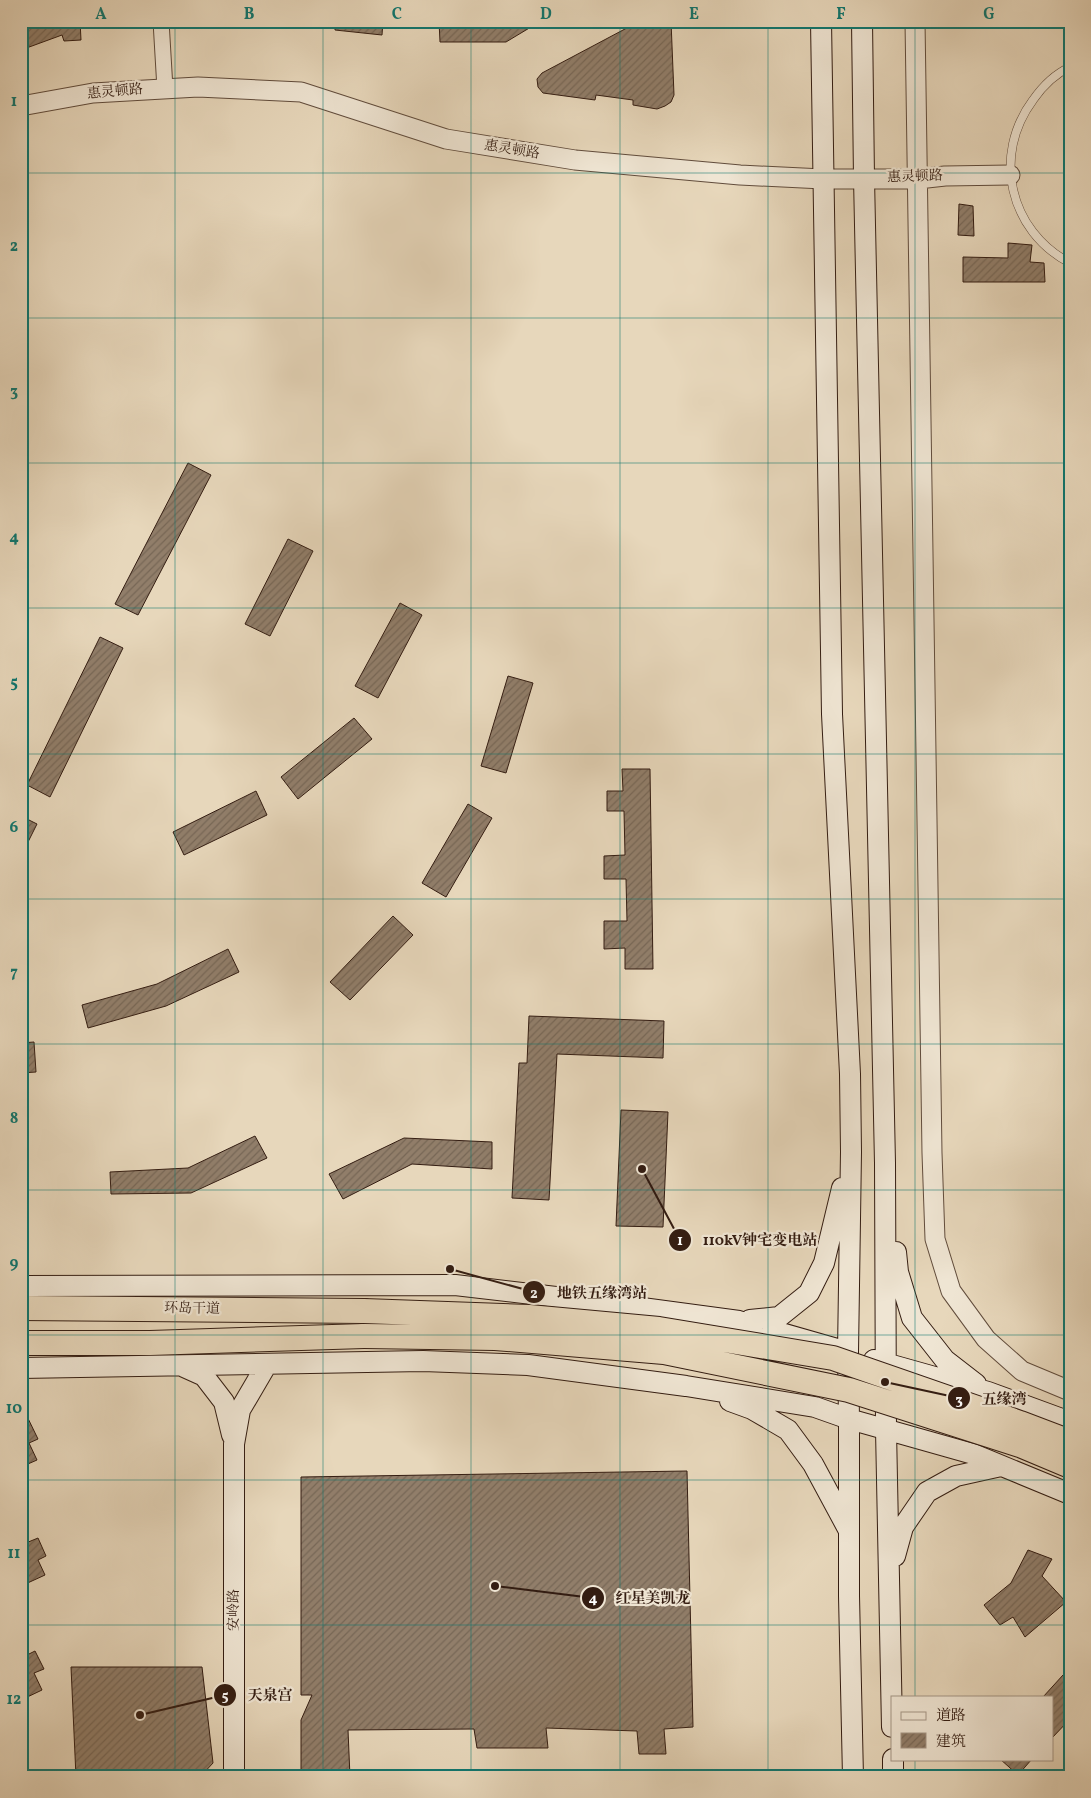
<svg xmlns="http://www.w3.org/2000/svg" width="1091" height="1798" font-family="Vollkorn,'Noto Serif SC',serif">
  <defs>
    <pattern id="building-hatch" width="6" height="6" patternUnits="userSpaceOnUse" patternTransform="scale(1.25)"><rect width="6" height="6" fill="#917e6a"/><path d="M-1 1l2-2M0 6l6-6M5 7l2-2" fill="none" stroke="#776756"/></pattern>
  </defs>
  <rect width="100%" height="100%" fill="#e7d7bb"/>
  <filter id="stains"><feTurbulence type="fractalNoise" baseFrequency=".004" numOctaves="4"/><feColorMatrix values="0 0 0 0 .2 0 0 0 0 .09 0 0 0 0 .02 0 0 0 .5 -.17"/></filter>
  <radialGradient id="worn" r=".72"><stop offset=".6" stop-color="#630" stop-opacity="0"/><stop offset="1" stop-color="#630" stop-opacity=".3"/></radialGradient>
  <path fill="url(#building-hatch)" stroke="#341d12" d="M21,21H80L81,40L64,41L62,35L21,50Z
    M335,21H383L382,35L335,30Z
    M439,21H541L506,42H440Z
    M640,21H671L674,95L671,102L665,106L657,109L633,105V100L596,95L595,100L543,93L538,87L537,79L542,73Z
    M959,204L973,206L974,236L958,235Z
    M1008,243L1032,245L1030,262L1044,263L1045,282H963V257L1008,258Z
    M188,463L211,475L138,615L115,604Z
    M288,539L313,551L270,636L245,624Z
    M400,603L422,615L378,698L355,686Z
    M100,637L123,648L50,797L27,785Z
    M508,676L533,683L506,773L481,766Z
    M354,718L372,739L298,799L281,777Z
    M622,769H650L653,969H625V948L604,949V921H627L626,879H604V856L625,855L624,811H607V791H623Z
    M256,791L267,815L184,855L173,832Z
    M468,804L492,818L446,897L422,883Z
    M21,816L37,824L21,856Z
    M393,916L413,935L350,1000L330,982Z
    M228,949L239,972L166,1006L88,1028L82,1005L157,984Z
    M529,1016L664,1021L663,1058L557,1054L549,1200L512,1198L519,1063H527Z
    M34,1042L36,1072L21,1073V1043Z
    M621,1110L668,1112L663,1227L616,1226Z
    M255,1136L267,1158L191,1193L111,1194L110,1172L188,1168Z
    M404,1138L492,1142V1169L412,1164L343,1199L329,1174Z
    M21,1404L38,1439L29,1443L37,1460L21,1467Z
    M687,1471L693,1727L664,1729L666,1754H639L637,1731L546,1728L548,1748H477L474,1729L348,1730L350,1777H301V1720L312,1695H301V1477Z
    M38,1538L46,1556L38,1560L45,1575L21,1586V1545Z
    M1028,1550L1052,1559L1042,1576L1066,1602L1025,1637L1013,1617L1000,1625L984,1605L1011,1583Z
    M21,1648L25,1656L35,1651L44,1669L34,1673L42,1690L21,1700Z
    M71,1667H202L213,1763L200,1777H76Z
    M1063,1675L1070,1681V1719L1052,1738V1697H1043Z
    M1000,1759H1032L1018,1775Z"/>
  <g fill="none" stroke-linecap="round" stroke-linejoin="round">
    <defs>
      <path id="service" d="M1070,67C1055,74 1042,87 1033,100C992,155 1009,231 1070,263"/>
      <path id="minor" d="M161,21L165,89"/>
      <path id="tertiary" d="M915,21L932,1153L935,1239L951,1291L986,1339L1022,1371L1070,1391
        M21,106L93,93L198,87L301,92L446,139L575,160L740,175L823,179H918L945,176L1010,175"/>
      <path id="secondary" d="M821,21L832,714L850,1074L851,1152L848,1352L849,1419V1596L853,1777
        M862,21L864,178L885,1163L886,1430L892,1727
        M896,1252L898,1272L912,1318L945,1360L976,1384
        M21,1286L455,1285L590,1301L739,1321L841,1350
        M750,1320L779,1317L809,1293L824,1263L842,1188
        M874,1360L988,1392L1070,1422
        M184,1367L204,1376L224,1402L232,1435
        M21,1368L423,1361L528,1365L686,1386L815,1407L849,1419L973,1454L1070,1494
        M730,1401L752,1409L788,1430L813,1464L848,1529
        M895,1556L903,1527L927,1492L956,1476L1001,1466
        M893,1759V1777
        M234,1777V1444L240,1410L267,1364"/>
      <path id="trunk" d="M21,1308L364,1311
        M21,1343H150L364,1336"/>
    </defs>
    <use href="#service" stroke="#614c3c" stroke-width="9"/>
    <use href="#minor" stroke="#614c3c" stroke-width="17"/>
    <use href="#tertiary" stroke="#614c3c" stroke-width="21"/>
    <use href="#secondary" stroke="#341d12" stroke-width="22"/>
    <use href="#trunk" stroke="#341d12" stroke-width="26"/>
    <use href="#service" stroke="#efe5d3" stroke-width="8"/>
    <use href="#minor" stroke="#efe5d3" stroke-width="15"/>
    <use href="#tertiary" stroke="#efe5d3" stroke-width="19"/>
    <use href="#secondary" stroke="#efe5d3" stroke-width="20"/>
    <use href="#trunk" stroke="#e7d7bb" stroke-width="24"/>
    <defs>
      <path id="trunk-bridge" d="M364,1311L529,1317L659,1329L833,1358L1020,1423L1070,1442
        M364,1336L495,1338L664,1352L849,1390L1020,1445L1070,1466"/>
    </defs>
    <use href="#trunk-bridge" stroke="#341d12" stroke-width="26" stroke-linecap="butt"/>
    <use href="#trunk-bridge" stroke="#e7d7bb" stroke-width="24"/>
  </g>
  <path fill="none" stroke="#0f766e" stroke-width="1" stroke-opacity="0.55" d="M175,21V1777M323,21V1777M471,21V1777M620,21V1777M768,21V1777M915,21V1697M21,173H1070M21,318H1070M21,463H1070M21,608H1070M21,754H1070M21,899H1070M21,1044H1070M21,1190H1070M21,1335H1070M21,1480H1070M21,1625H1070M915,1759V1777"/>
  <g text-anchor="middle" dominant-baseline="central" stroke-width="4.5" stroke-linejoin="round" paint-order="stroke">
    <g font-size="14" fill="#341d12" stroke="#efe5d3">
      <text transform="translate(115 92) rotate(-5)">惠灵顿路</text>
      <text transform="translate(512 150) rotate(9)">惠灵顿路</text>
      <text transform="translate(915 177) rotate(-2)">惠灵顿路</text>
      <text transform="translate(192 1309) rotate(1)">环岛干道</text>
      <text transform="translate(234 1610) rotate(-90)">安岭路</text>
    </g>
  </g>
  <path fill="none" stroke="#341d12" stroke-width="2" d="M642 1169L680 1240M450 1269L534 1292M885 1382L959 1398M495 1586L593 1598M140 1715L225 1695"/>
  <g fill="#341d12" stroke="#efe5d3" stroke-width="2">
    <circle cx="642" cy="1169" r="5"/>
    <circle cx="450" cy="1269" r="5"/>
    <circle cx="885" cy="1382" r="5"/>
    <circle cx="495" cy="1586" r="5"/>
    <circle cx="140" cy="1715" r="5"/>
    <circle cx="680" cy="1240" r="12"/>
    <circle cx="534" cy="1292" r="12"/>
    <circle cx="959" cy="1398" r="12"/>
    <circle cx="593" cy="1598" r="12"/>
    <circle cx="225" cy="1695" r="12"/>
  </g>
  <g font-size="15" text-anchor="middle" font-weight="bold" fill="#fff">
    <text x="680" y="1245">1</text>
    <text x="534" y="1298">2</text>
    <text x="959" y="1404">3</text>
    <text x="593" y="1603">4</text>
    <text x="225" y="1700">5</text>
  </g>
  <g font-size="15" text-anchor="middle" font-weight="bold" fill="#341d12" stroke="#efe5d3" stroke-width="4.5" stroke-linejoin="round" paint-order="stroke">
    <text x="760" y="1245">110kV钟宅变电站</text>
    <text x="602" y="1298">地铁五缘湾站</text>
    <text x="1004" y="1404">五缘湾</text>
    <text x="653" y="1603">红星美凯龙</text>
    <text x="270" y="1700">天泉宫</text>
  </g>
  <rect width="1091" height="1798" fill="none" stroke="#e7d7bb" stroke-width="55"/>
  <rect x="891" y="1696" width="162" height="65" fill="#efe5d3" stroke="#a49586"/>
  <rect x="901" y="1712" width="25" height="8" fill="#efe5d3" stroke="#a49586"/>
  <text x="936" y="1720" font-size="15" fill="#341d12">道路</text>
  <rect x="901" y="1733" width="25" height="15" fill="url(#building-hatch)" stroke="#a49586"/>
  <text x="936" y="1746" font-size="15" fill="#341d12">建筑</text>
  <rect x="28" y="28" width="1036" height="1742" fill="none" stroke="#0f766e" stroke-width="2"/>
  <g font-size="16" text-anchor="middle" font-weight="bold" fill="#0f766e">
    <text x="101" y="19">A</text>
    <text x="249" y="19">B</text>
    <text x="397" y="19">C</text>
    <text x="546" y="19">D</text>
    <text x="694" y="19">E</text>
    <text x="841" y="19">F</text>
    <text x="989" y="19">G</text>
    <text x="14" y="106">1</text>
    <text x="14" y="251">2</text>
    <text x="14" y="396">3</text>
    <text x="14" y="542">4</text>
    <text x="14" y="687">5</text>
    <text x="14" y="832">6</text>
    <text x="14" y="977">7</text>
    <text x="14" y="1123">8</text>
    <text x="14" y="1268">9</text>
    <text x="14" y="1413">10</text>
    <text x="14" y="1558">11</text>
    <text x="14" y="1704">12</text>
  </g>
  <rect width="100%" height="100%" filter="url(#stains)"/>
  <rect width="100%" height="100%" fill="url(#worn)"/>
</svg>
